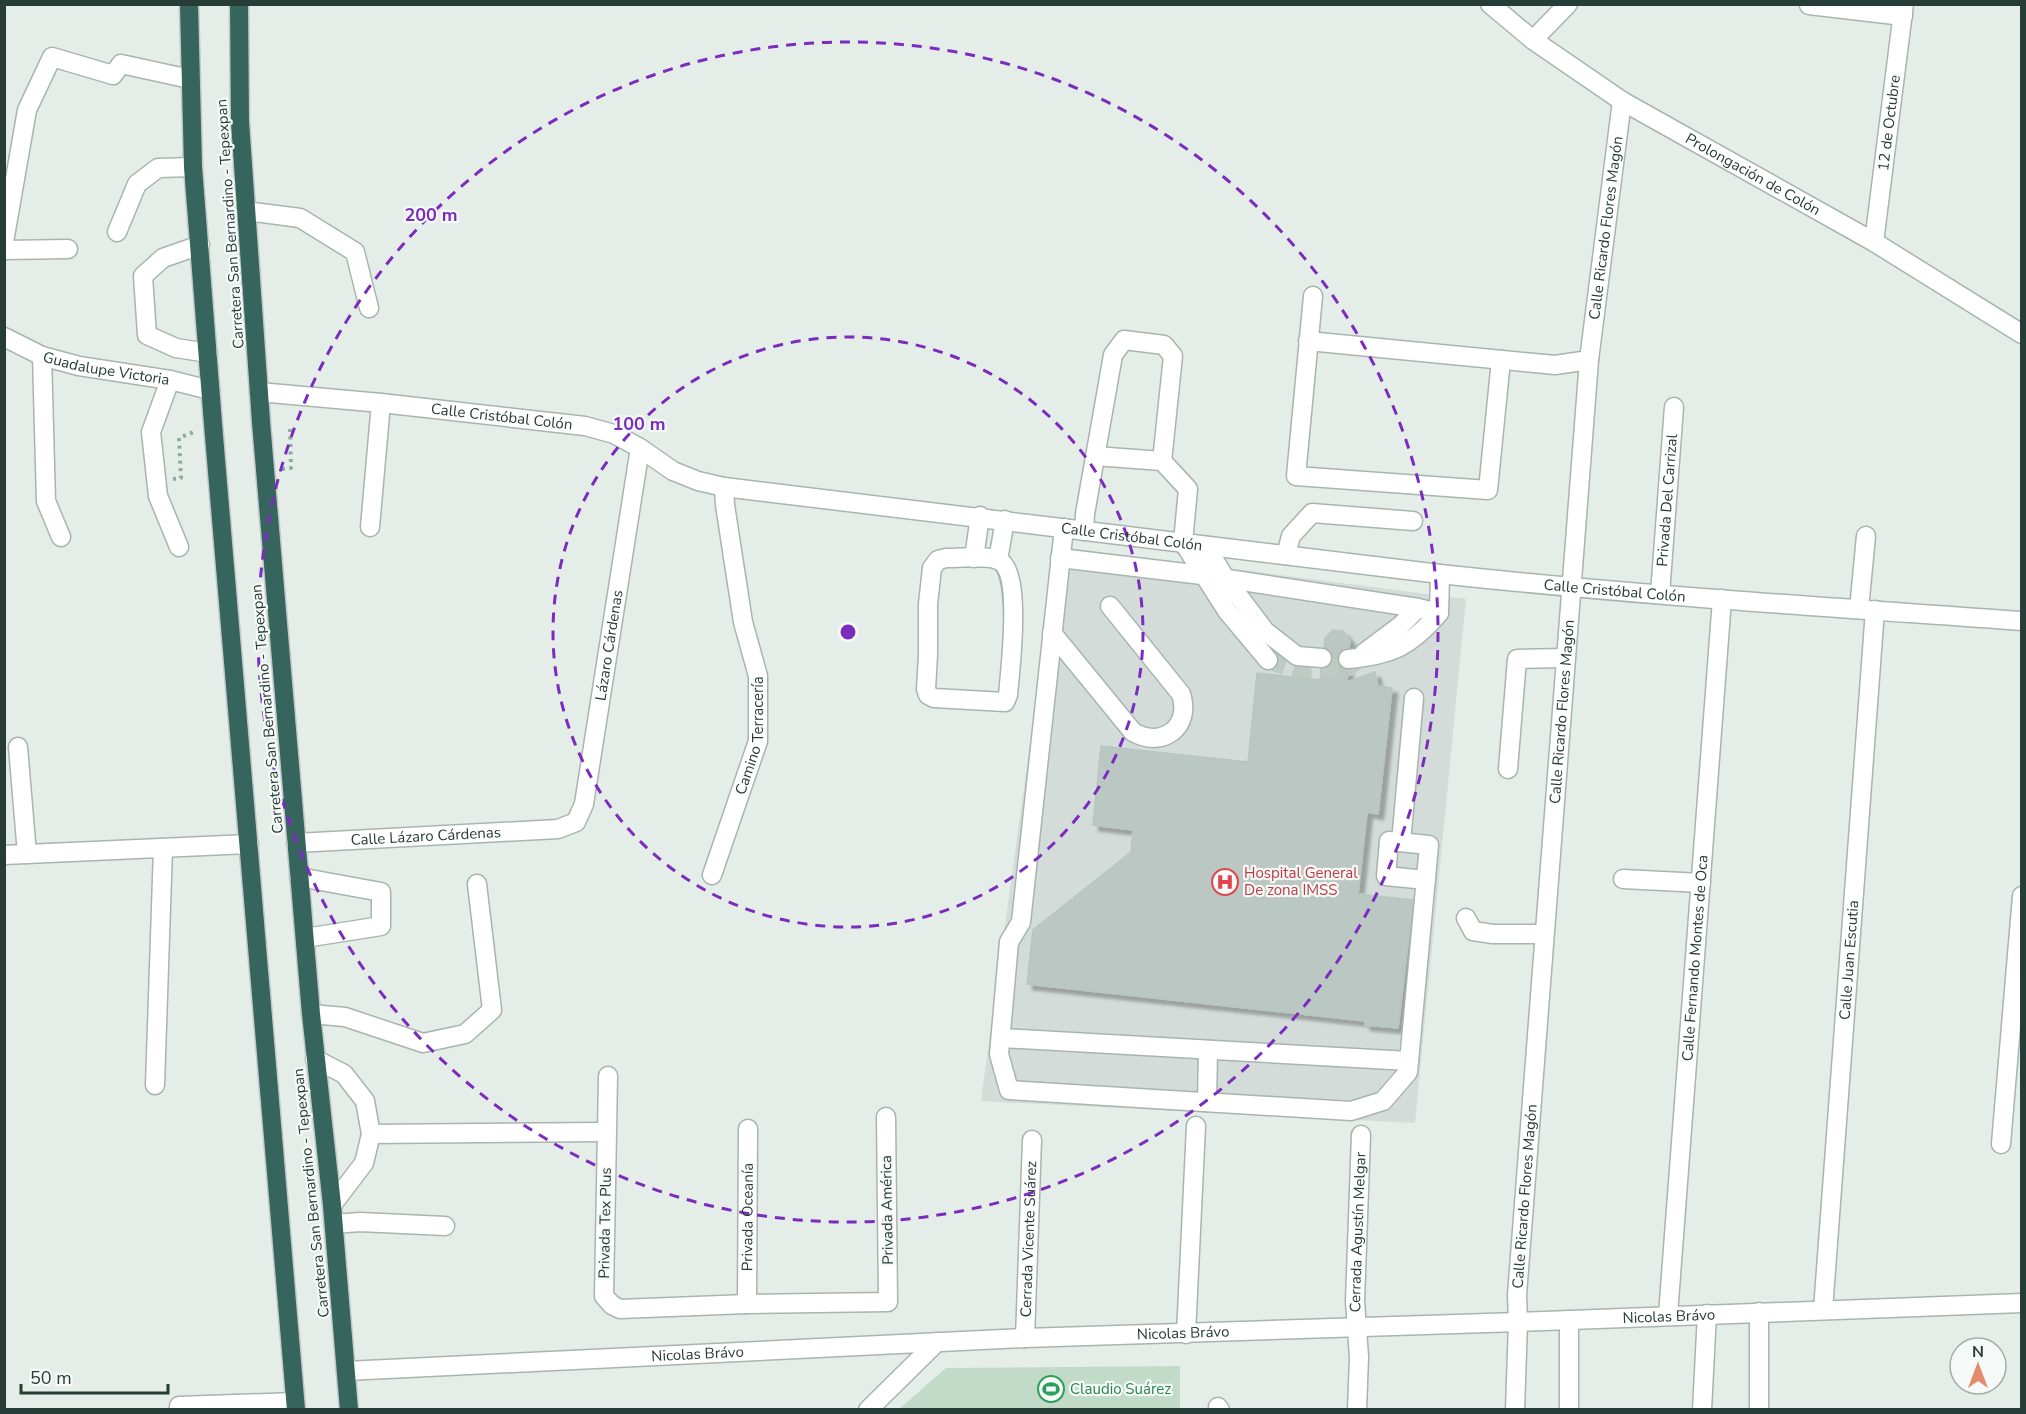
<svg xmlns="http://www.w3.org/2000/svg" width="2026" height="1414" font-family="'Nunito Sans',sans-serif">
  <defs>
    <filter id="shadow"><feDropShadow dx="5.5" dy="5.5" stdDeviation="1.5" flood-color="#0004"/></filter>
  </defs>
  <rect width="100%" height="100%" fill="#e5ede9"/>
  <path fill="#d3dcd8" d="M1053,546L1466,599L1415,1123L981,1101L1041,663Z"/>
  <path fill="#c1dbc8" d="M1180,1366V1409H899L946,1368Z"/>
  <path fill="#bbc7c2" stroke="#b8c6c0" stroke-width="1.5" filter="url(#shadow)" d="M1333,630L1343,631L1350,640L1349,648L1341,650L1337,660L1339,666L1348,670L1347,682L1375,672L1378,686L1392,688L1378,814L1367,812L1358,894L1413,900L1398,1028L1365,1025V1021L1027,984L1033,930L1131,852L1133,830L1093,825L1101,746L1248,762L1257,673L1320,680L1321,669L1327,668L1333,659L1332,653L1324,647L1325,638Z"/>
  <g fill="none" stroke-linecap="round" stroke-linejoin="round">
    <path stroke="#bfcac5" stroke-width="18" stroke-dasharray="18 9" stroke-linecap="butt" d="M1268,660L1295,669H1318L1349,667L1362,655"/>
    <defs>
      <g id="minor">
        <path id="s1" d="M1490,4L1533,40L1622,101L1874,242L2022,334"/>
        <path d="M1809,5L1903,16"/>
        <path d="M1533,40L1568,4"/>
        <path d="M246,211L300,218L355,252L369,308"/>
        <path d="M117,232L137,184L158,168L193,167"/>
        <path d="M4,242L27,110L52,57L113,75L121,64L190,79"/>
        <path id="s2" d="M1874,242L1904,4"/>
        <path d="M200,245L163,258L143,276L147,335L176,348L208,353"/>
        <path d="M4,250L68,249"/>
        <path d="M1313,296L1296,476L1488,490L1501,360"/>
        <path id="s3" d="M4,337L42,356L79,366L170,380L210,390"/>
        <path d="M1308,341L1555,365L1589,360"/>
        <path d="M42,356L46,501L61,537"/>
        <path d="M170,380L151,432L158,496L179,547"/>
        <path id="s4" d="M259,392L381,403L585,426L614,434L640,448L673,471L698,481L724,487C963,514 1201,547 1440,574C1633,595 1828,607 2022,621"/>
        <path d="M1095,456L1162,461"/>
        <path d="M370,527L381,403"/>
        <path d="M1064,528L1021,922L1009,942L999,1054L1009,1090L1351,1111L1383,1101L1408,1072L1429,845L1389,841L1386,876L1426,880"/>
        <path d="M1084,531L1085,514L1113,355L1124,340L1164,345L1173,356L1162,461L1188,489L1183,542L1227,611L1268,660"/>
        <path d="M1206,546L1225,578L1265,631L1297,656L1322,658"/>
        <path d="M1286,555L1291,536L1312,513L1413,521"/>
        <path d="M946,558C958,558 987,555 998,560C1023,570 1010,671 1008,695L1005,702L934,698L928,695L926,689L928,655V604L932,568L938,560Z"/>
        <path d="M974,558L980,516"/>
        <path d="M1060,558L1202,575L1418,608L1439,613L1440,574"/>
        <path d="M998,560L1005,520"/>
        <path id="s5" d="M1660,594L1674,407"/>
        <path d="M1859,609L1866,536"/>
        <path d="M1052,633L1133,732C1162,749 1192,727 1181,694L1110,606"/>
        <path d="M1364,653L1400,626L1418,608"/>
        <path d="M1348,659C1392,655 1411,646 1439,613"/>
        <path d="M18,747L27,854"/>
        <path d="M1508,769L1517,659L1565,658"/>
        <path d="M1401,842L1414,698"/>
        <path id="s6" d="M296,843L558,829L576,822L584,804L640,448"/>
        <path d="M4,855L249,844"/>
        <path id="s7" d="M712,875L758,741V676L743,622L725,505L724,487"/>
        <path d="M299,877L381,892V926L305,938"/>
        <path d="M1623,879L1701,883"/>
        <path d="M1466,918L1473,931L1493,934H1544"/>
        <path d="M311,1014L345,1017L423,1043L465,1034L492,1010L477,884"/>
        <path d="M1001,1038L1409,1061"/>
        <path d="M315,1059L344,1074L365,1101L371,1134L364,1163L332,1205"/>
        <path d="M608,1076L604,1296L612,1305L620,1309L747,1304L888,1302L886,1117"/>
        <path d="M155,1085L163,848"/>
        <path d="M1207,1102L1208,1050"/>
        <path d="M371,1134L606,1132"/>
        <path d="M2001,1144L2022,896"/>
        <path d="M334,1224L360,1222L445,1226"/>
        <path id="s8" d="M747,1304L748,1129"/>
        <path id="s9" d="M1823,1310L1875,610"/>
        <path d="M1759,1312V1410"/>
        <path id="s10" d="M1668,1315L1722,599"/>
        <path d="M1186,1334L1196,1126"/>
        <path id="s11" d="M1025,1338L1032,1140"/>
        <path id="s12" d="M346,1371L1025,1338L1518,1322L2022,1303"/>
        <path d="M1218,1407L1220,1410"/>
        <path d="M179,1410V1406L295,1402"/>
        <path d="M868,1410L937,1342"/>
        <path id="s13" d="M1357,1410L1359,1357L1355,1301L1361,1135"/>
        <path id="s14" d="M1515,1410L1518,1322L1517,1295L1589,360L1622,101"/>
        <path d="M1569,1410V1320"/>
        <path d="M1702,1410L1707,1314"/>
      </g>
      <path id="highway" d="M189,4L193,167L213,424L296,1410
        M239,4L240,122L261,422L311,1014L332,1205L349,1410"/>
    </defs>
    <use href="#minor" stroke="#a8b4b0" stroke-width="21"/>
    <use href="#highway" stroke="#c2c8c7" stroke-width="21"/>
    <path stroke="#89aca2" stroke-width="4" stroke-dasharray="3 4.5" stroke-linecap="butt" d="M282,469L291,468L290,428
      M173,479L181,478L179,438L196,431"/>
    <use href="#minor" stroke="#fff" stroke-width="18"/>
    <use href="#highway" stroke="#35655c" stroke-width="18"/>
  </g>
  <g fill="none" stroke="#7b2cbf" stroke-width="3" stroke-dasharray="10 8">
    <circle cx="848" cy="632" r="295"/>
    <circle cx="848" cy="632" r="590"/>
  </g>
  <defs>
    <symbol id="hospital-ring" viewBox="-11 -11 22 22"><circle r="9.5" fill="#f5f9f7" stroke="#e0444e" stroke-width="1.5"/><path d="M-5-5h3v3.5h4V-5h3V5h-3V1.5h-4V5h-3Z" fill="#e0444e"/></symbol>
    <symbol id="stadium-ring" viewBox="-11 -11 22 22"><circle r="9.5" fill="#f5f9f7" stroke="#2e9e5b" stroke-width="1.5"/><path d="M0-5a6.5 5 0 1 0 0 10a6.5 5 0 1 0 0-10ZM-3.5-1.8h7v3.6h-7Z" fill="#2e9e5b"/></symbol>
  </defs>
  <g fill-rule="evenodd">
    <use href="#hospital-ring" x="1210" y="867" width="30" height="30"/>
    <use href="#stadium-ring" x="1036" y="1374" width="30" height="30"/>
  </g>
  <g text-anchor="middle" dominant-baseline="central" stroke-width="4.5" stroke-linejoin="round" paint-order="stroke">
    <g font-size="15" fill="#263c37" stroke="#f5f9f7">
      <text stroke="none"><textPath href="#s2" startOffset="120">12 de Octubre</textPath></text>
      <text stroke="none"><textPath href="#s1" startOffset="314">Prolongación de Colón</textPath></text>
      <text transform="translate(230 224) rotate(-94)">Carretera San Bernardino - Tepexpan</text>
      <text stroke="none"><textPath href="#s14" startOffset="1186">Calle Ricardo Flores Magón</textPath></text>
      <text stroke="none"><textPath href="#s3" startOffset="108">Guadalupe Victoria</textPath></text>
      <text stroke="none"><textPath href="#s4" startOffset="244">Calle Cristóbal Colón</textPath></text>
      <text stroke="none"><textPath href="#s5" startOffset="94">Privada Del Carrizal</textPath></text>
      <text stroke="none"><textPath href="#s4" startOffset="892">Calle Cristóbal Colón</textPath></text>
      <text stroke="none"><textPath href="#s4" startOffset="1378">Calle Cristóbal Colón</textPath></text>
      <text stroke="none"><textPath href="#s6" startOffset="462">Lázaro Cárdenas</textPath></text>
      <text transform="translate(267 709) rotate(-95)">Carretera San Bernardino - Tepexpan</text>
      <text stroke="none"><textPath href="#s14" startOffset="700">Calle Ricardo Flores Magón</textPath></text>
      <text stroke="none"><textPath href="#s7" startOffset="146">Camino Terracería</textPath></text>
      <text stroke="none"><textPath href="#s6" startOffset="130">Calle Lázaro Cárdenas</textPath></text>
      <text stroke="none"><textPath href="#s10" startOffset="358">Calle Fernando Montes de Oca</textPath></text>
      <text stroke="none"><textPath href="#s9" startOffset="351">Calle Juan Escutia</textPath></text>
      <text transform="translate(311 1193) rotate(-96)">Carretera San Bernardino - Tepexpan</text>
      <text stroke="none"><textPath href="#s14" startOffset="214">Calle Ricardo Flores Magón</textPath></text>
      <text transform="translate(887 1210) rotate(-91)">Privada América</text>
      <text stroke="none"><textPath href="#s8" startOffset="87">Privada Oceanía</textPath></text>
      <text transform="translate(605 1223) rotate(-89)">Privada Tex Plus</text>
      <text stroke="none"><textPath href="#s13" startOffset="178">Cerrada Agustín Melgar</textPath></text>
      <text stroke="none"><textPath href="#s11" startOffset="99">Cerrada Vicente Suárez</textPath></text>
      <text stroke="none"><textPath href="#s12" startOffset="1324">Nicolas Brávo</textPath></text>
      <text stroke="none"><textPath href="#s12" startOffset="838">Nicolas Brávo</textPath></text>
      <text stroke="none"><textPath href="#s12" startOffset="352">Nicolas Brávo</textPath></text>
    </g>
    <g font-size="15" fill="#be3a42" stroke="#f5f9f7" text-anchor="start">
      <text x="1244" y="873">Hospital General<tspan x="1244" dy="17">De zona IMSS</tspan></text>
    </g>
    <g font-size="15" fill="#27864d" stroke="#f5f9f7" text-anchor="start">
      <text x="1070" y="1389">Claudio Suárez</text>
    </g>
  </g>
  <circle cx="848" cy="632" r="9" fill="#7b2cbf" stroke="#f5f9f7" stroke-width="3"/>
  <g font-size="18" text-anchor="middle" font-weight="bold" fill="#7b2cbf" stroke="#f5f9f7" stroke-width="4.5" stroke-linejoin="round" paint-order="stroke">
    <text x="431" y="221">200 m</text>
    <text x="639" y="430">100 m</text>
  </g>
  <rect width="2026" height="1414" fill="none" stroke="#263c37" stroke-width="12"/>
  <g transform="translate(1978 1366)"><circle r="28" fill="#f5f9f7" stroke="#a2adaa" stroke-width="1.5"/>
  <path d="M0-4.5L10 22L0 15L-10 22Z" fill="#e38a6d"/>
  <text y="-9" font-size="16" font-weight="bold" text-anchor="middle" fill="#263c37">N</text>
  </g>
  <path d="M21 1384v9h147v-9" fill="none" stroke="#263c37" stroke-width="3"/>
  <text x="30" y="1384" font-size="18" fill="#263c37" stroke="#f5f9f7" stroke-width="4.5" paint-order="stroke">50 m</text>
</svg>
